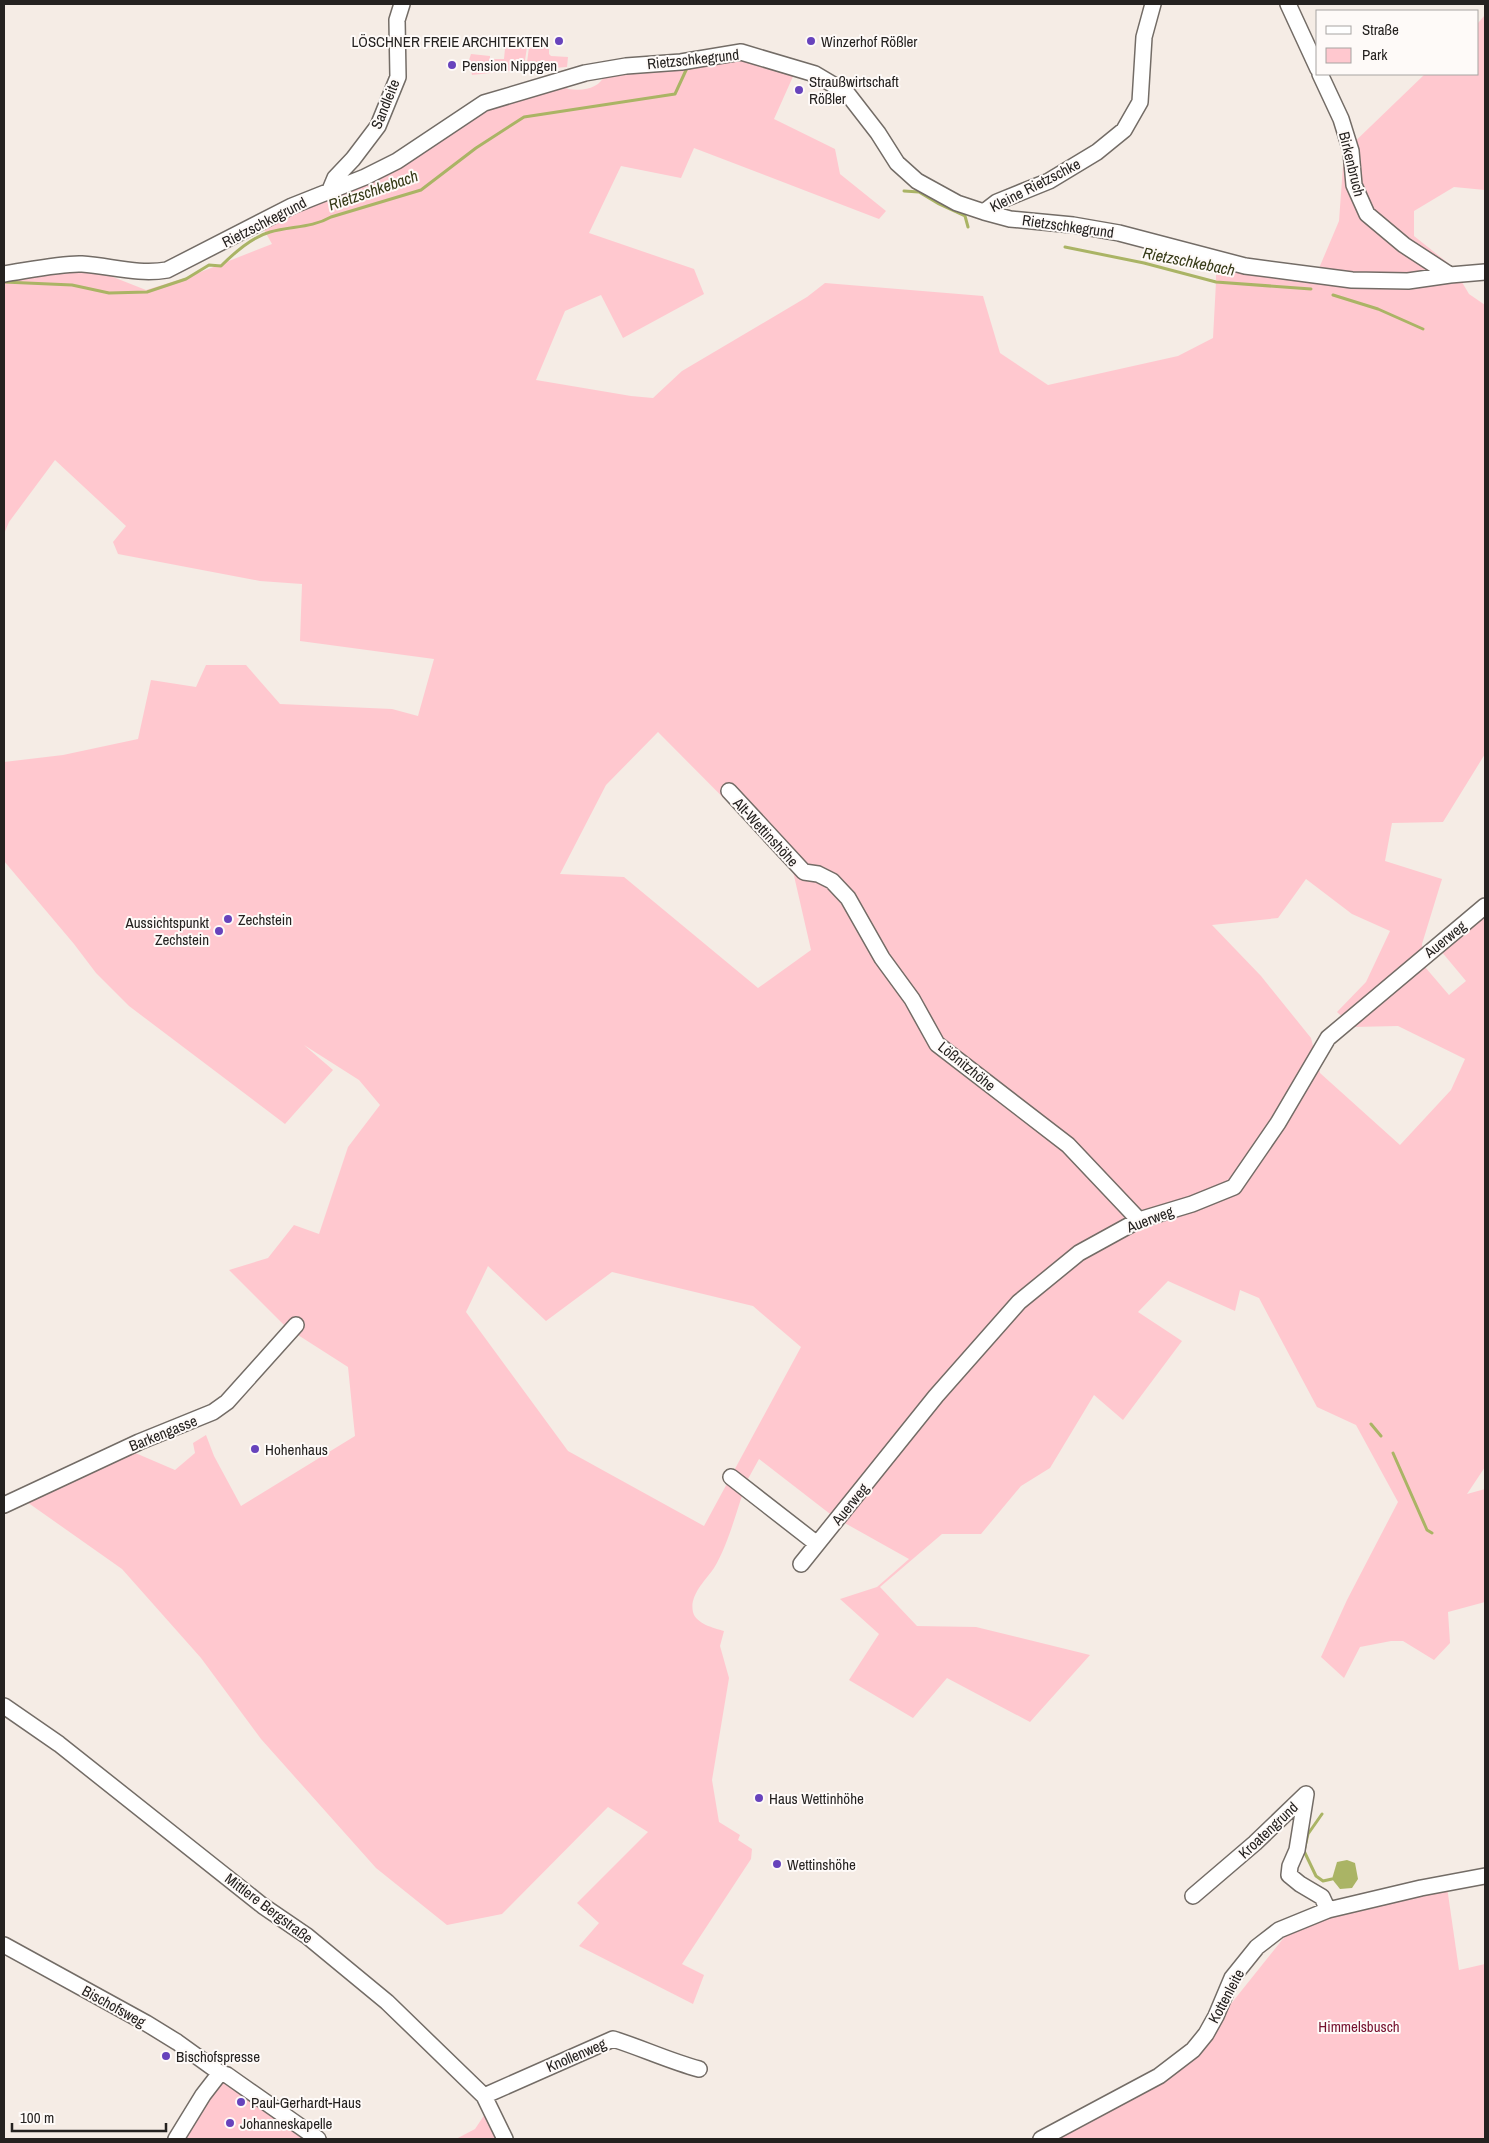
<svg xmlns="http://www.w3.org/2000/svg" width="1489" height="2143" font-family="'Archivo Narrow',sans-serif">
  <rect width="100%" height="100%" fill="#f5ece5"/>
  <path fill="#ffc8cf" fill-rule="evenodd" d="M1485,15V190L1454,187L1414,211V236L1453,267L1469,294L1485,305V754L1443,822L1392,823L1385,861L1442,879L1422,944L1425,967L1449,995L1466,981L1441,951L1485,915V1467L1467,1494L1485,1489V1602L1448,1612L1450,1643L1434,1660L1403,1641H1391L1360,1647L1344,1678L1321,1657L1347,1600L1398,1502L1356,1425L1317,1407L1259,1298L1240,1290L1235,1311L1168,1281L1138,1312L1182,1341L1123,1420L1094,1395L1050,1468L1021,1486L981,1534H942L880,1587L917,1626L976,1627L1090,1655L1030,1722L947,1678L913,1718L849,1680L879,1634L840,1599L877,1587L909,1559L834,1517L759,1459L743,1488V1493C735,1516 727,1547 714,1568C706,1580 689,1595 693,1612C696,1624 714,1628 724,1631L720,1646L729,1678L712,1780L719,1822L740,1835L738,1840L752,1849L751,1859L682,1964L704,1975L693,2004L579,1946L599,1923L577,1903L648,1832L608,1807L502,1914L447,1925L376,1868L261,1739L201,1658L122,1569L27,1502L133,1452L175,1470L195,1453L193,1443L206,1435L214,1456L241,1506L355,1436L348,1367L287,1328L229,1270L268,1258L294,1225L319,1234L348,1147L380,1105L359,1080L304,1045L333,1070L285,1124L129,1006L96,973L74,944L4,861V762L63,755L138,739L151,680L196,687L206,665H246L280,704L392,709L418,716L434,659L300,641L302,584L260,581L118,554L113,542L126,526L55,460L9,522L4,534V274L80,264L146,290L188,277L272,244L263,228L486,107L562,84L568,89C585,91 599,89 606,73L729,58L751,59L795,72L774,119L835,149L840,174L886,211L879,219L694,148L681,178L621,166L589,233L694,269L704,294L623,338L601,295L565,311L536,380L631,396L653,398L682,371L807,297L825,283L983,296L1000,353L1048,385L1178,356L1213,338L1216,282V258L1317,273L1339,221L1344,152L1425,74H1478V23ZM658,732L792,867L811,950L758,988L624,877L560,874L606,785ZM1306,879L1352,914L1390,931L1366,982L1337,1012L1353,1027L1398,1026L1465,1059L1451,1090L1400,1145L1320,1073L1311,1038L1261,976L1212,925L1278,918ZM488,1266L546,1321L612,1272L753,1306L801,1347L704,1526L568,1451L466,1312Z
    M521,37V47H527L524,67L519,68L518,70L472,75L469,60L471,54L490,56V59H504L506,38Z
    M535,37H549V54L551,56L568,57L567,67L526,70L529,47H535Z
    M1447,1887L1459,1970L1485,1964V2139H1047L1176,2071L1207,2046L1230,2005L1290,1930L1402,1892Z
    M225,2079L307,2139H185L219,2081Z
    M485,2114L495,2139H456L475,2129Z"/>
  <path fill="#aab465" d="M1347,1860L1355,1863L1358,1879L1352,1888L1340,1889L1332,1879L1337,1862Z"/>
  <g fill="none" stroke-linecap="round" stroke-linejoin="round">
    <path stroke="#aab465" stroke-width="3" d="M904,191L919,192L939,204L965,216L968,227
      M1065,247L1144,263L1216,282L1311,289
      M4,282L72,285L109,293L147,292L186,279L209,265L221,266C234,253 252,237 270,232C291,226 312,228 331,217L421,190L476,148L524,117L675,94L687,68H690
      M1333,295L1378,309L1423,329
      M1371,1424L1381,1436
      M1393,1453L1427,1530L1432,1533
      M1322,1814L1308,1834L1304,1851L1316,1876L1323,1881L1332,1879"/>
    <defs>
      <path id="minor" d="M1288,4L1318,69
        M1320,74L1341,119L1351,151L1354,185L1367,214L1404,245L1450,275
        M330,190L335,178L353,159L378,126L398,77L397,20L402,4
        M984,212L997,202L1049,181L1097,152L1124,130L1140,102L1144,37L1153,4
        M4,274C25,271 61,263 82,264C111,266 138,275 167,270L292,206L365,177L397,161L484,103L585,73L626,66L681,62L741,52L815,74L847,93L878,133L897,163L917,181L957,203L984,212L1010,219L1073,225L1119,233L1245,266L1352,280L1408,281L1450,275L1485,272
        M729,791L804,872L818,874L832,881L848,898L882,958L912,999L937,1044L1068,1145L1139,1220
        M731,1477L817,1544
        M4,1505L139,1442L213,1412L227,1402L296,1325
        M801,1564L936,1396L1019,1302L1079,1253L1139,1220L1192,1204L1234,1187L1278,1123L1328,1038L1485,906
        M4,1706L59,1744L263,1906L307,1936L387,2002L484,2096L505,2139
        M1193,1896L1255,1843L1306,1794L1297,1850L1290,1866L1289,1875L1300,1884L1322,1897L1328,1910
        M4,1945L146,2023L177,2042L220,2073L227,2075L318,2139
        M484,2096L613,2039C642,2048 669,2061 699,2069
        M176,2139L203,2095L220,2073
        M1041,2139L1159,2076L1193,2050L1206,2034L1216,2016L1232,1978L1257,1947L1279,1930L1328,1910L1421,1888L1485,1876"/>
    </defs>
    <use href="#minor" stroke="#736c66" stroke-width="18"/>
    <use href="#minor" stroke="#fff" stroke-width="15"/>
  </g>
  <g fill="#6743bc" stroke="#fefaf8" stroke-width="2">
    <circle cx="559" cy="41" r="5"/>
    <circle cx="811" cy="41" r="5"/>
    <circle cx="452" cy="65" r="5"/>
    <circle cx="799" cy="90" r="5"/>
    <circle cx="228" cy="919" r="5"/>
    <circle cx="219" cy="931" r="5"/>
    <circle cx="255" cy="1449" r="5"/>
    <circle cx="759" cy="1798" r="5"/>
    <circle cx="777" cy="1864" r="5"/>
    <circle cx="166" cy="2056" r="5"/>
    <circle cx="241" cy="2102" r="5"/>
    <circle cx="230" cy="2123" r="5"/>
  </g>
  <g text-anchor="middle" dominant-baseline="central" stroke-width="4" stroke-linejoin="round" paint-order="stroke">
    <g font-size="15" fill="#252220" stroke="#fefaf8" text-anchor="start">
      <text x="549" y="41" text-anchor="end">LÖSCHNER FREIE ARCHITEKTEN</text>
      <text x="821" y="41">Winzerhof Rößler</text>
      <text x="462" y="65">Pension Nippgen</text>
      <text x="809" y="81">Straußwirtschaft<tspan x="809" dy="17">Rößler</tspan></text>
      <text x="238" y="919">Zechstein</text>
      <text x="209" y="922" text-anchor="end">Aussichtspunkt<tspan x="209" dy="17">Zechstein</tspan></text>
      <text x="265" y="1449">Hohenhaus</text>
      <text x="769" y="1798">Haus Wettinhöhe</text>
      <text x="787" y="1864">Wettinshöhe</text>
      <text x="176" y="2056">Bischofspresse</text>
      <text x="251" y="2102">Paul-Gerhardt-Haus</text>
      <text x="240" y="2123">Johanneskapelle</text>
    </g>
    <g font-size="15" fill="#252220" stroke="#fefaf8">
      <text transform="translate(693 59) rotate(-6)">Rietzschkegrund</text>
      <text transform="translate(385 104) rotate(-68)">Sandleite</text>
      <text transform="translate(1352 164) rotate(76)">Birkenbruch</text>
      <text transform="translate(1035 185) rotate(-27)">Kleine Rietzschke</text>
      <text transform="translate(264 222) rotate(-27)">Rietzschkegrund</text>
      <text transform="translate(1068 226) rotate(8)">Rietzschkegrund</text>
      <text transform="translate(766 832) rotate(47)">Alt-Wettinshöhe</text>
      <text transform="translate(1445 939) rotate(-39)">Auerweg</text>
      <text transform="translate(967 1066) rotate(39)">Lößnitzhöhe</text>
      <text transform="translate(1150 1219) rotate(-21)">Auerweg</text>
      <text transform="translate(163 1433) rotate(-22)">Barkengasse</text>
      <text transform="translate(850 1504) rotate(-51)">Auerweg</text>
      <text transform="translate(1268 1830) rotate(-43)">Kroatengrund</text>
      <text transform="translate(269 1908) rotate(37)">Mittlere Bergstraße</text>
      <text transform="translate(1226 1996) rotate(-62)">Kottenleite</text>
      <text transform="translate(114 2006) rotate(29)">Bischofsweg</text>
      <text transform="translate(576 2055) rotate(-23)">Knollenweg</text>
    </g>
    <g font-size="15" fill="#75102e" stroke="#fefaf8">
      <text x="1359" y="2026">Himmelsbusch</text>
    </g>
    <g font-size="16" font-style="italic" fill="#363a17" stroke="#fefaf8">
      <text transform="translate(373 190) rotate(-19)">Rietzschkebach</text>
      <text transform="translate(1189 261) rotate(11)">Rietzschkebach</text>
    </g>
  </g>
  <rect width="1489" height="2143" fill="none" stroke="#252220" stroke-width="10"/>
  <rect x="1316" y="10" width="162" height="65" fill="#fefaf8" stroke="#a7a4a2"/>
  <rect x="1326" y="26" width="25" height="8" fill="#ffffff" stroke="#a7a4a2"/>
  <text x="1362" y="35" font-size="15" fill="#252220">Straße</text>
  <rect x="1326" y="48" width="25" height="15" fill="#ffc8cf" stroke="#a7a4a2"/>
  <text x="1362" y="60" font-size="15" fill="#252220">Park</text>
  <path d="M12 2123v8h154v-8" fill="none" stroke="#252220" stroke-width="2.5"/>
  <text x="20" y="2123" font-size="15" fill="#252220" stroke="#fefaf8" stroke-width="4" paint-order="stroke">100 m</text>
</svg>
